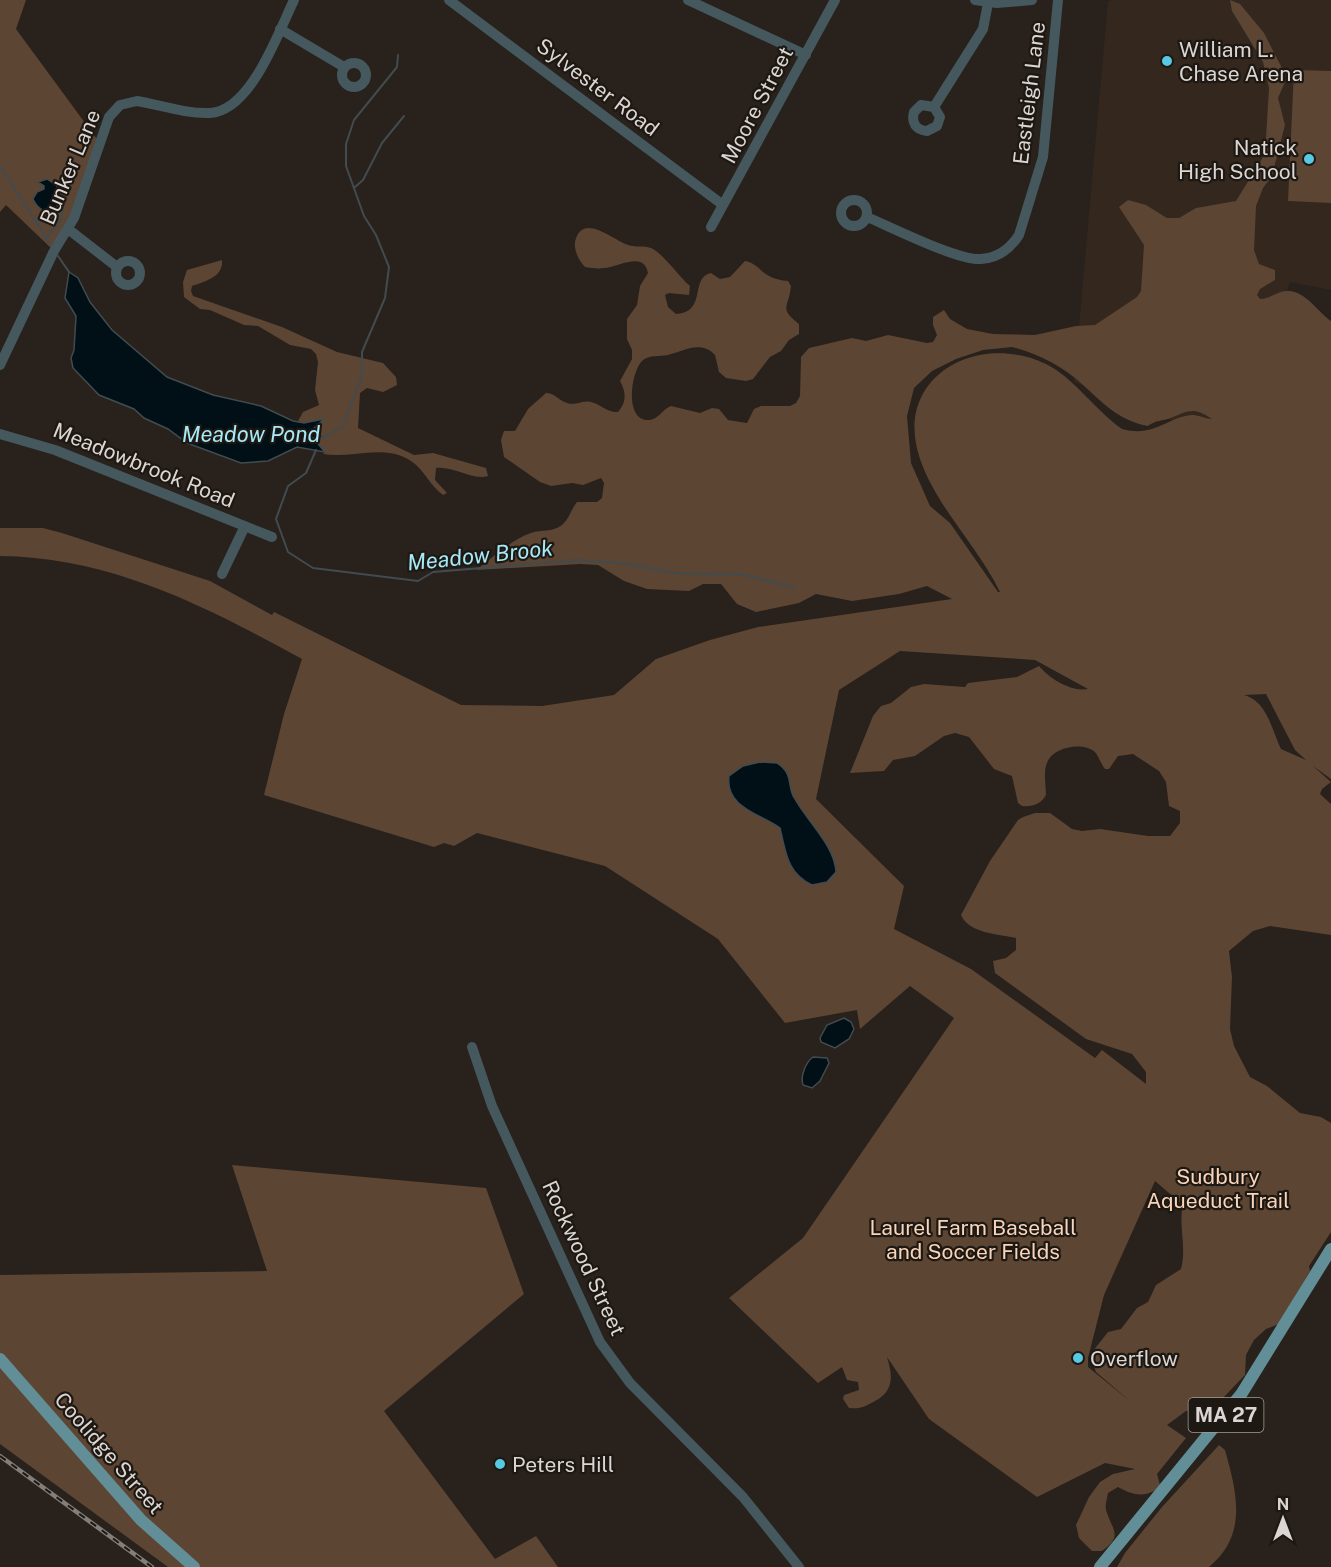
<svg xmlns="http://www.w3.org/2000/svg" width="1331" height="1567" font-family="'Public Sans',sans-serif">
  <rect width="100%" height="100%" fill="#28211c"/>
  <path fill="#33271e" d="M1112,0H1331V290L1290,282L1237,446L1074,382L1108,1Z"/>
  <path fill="#5c4533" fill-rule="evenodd" d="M0,0H26L16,29L99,142L78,208L54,251L6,205L0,212Z
    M1230,0L1240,4L1264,33L1283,70L1285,82L1278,98L1285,125L1272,176L1263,188L1256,206L1254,250L1259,264L1275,270V280L1260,289L1257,295L1260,299C1270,299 1277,291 1287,291C1305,290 1318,312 1331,321V779L1313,766L1331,782L1322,789L1320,794L1331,804V935L1270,926L1253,931L1229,951L1232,977L1230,1029L1234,1046L1250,1077L1267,1086L1300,1113L1321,1117L1331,1123V1232L1309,1266L1310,1271L1279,1324L1266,1329L1254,1340L1246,1355L1245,1375L1220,1401L1208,1409L1186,1411L1167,1425L1186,1438L1157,1474L1160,1485L1158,1489C1142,1498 1133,1495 1118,1487L1108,1493C1107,1500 1104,1506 1107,1513C1113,1531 1123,1536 1102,1551H1092L1079,1538L1076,1525L1089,1497L1100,1482L1113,1474L1135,1469L1105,1463L1037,1497L929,1419L887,1357C893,1376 894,1391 875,1401C864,1407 861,1409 849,1408L843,1399L844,1395L859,1390L858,1382L847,1380L842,1367L818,1383L729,1298L803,1238L954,1018L910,986L860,1029L857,1010L785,1023L718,939L605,866L477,833L454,846L444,843L434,847L264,795L284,714L302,659C207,607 111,557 0,556V528H43L62,533L210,581L272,615L274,612L461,705L542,706L614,695L656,659L710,640L758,627L952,599L927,586L899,594L852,601L816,594L799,603L756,612L737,604L721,584H703L689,591L647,589L624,581L598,565L580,564L476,570C493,557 511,540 531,533C542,529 551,533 562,525C570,518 571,509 577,502H597L602,498L604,483L601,478L583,485L572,483L551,486L540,482L504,457L501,440L504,431H515L528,409L546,393C555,393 558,400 567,403C575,406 583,400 591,402C600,404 608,413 618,412C627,402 626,392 620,381L632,359V350L627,339V319L637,305L640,286L648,273C644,251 620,266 605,268C598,269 592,268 585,267C579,261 574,251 575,242C582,211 614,241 628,245C636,248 644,245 651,248C663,253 679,277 690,286L689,295L669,293L665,295L668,307L676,314C708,312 689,278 711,273L720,279L730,277L745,261C762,264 760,279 788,281L791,286C789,308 778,308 799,324V334L789,340L781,351L770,357L753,379L746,381L726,378L719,372L715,355C701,340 684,351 668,355C659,357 650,354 642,361C631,372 624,420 648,420C659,420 662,409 671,406L700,413L712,408L719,409L728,420L747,423L754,409L761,406H790L796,403L800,396L801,357L809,348L852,338L866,341L888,335L927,343L933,342L937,335L933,325V317L944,310L950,319L967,329L993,334L1035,335L1076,326L1095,325L1137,297L1141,291L1144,245L1119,207L1128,200L1146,205L1167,218H1179L1196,208L1236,201L1265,154L1269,88L1263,62L1232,11ZM1012,347C1037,353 1062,366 1082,384C1102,402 1119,421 1148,426C1156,420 1162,421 1171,418C1189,410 1194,407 1212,419C1206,419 1199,415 1193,415C1168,416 1155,438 1122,429C1096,411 1073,377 1046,364C977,331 892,377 920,459C937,508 977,545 1000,592H998L950,523L930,506L911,463L907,416L914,388L932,371L956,359L983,350ZM900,651L1035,660L1088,689C1071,692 1050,679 1039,666L1017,677L968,683L965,687L924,684L911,687L891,703L881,706L873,716L850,773L884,771L893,760L915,756L944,736L955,733L969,737L994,769L1012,776L1018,803L1022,806C1033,807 1041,804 1046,795C1046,785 1043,772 1047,763C1052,747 1083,741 1095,752C1099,757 1101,764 1105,769H1109L1118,756L1133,754L1159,771L1166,782L1169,806L1180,811V823L1170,836H1148L1100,829L1082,831L1072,829L1050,813H1035L1023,817L1018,820L990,861L961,915C969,934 1000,934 1016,938V950L1006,958L993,961L995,973L1086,1039L1132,1054L1146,1072V1084L1102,1050L1095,1058L971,969L894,929L904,886L816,799L839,690ZM1266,694L1295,750L1306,760L1281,749C1272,730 1267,701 1244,695ZM1155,1181L1183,1205C1178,1226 1187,1247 1181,1269L1156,1285L1148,1302L1137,1308L1121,1329L1108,1332L1093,1351L1092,1361L1096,1372L1131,1402L1088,1367V1358L1104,1295Z
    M1294,70L1331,71V203L1288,201Z
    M222,260C224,277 204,282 192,286L191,291L193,296L282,327L337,352L383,363L396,377L397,385L383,392L367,388L360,393L358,428L414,455L433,453L486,468L488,476C472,481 455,466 436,468L435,480L447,493L443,495C430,486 424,469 411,461C385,443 351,459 323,454L325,452L312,438L323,436L314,432L313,429L323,420L304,423L298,421L303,412L319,405L315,390L318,362L316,354L311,349L290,345L258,326L244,325L210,310L200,309L184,297L183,282L187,270Z
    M232,1165L486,1188L524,1294L384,1411L495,1559L536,1536L558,1567H168L0,1444V1275L267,1271Z
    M1219,1445L1225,1450C1237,1493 1248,1535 1209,1567H1117L1125,1553L1162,1507Z"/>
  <path fill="#001016" stroke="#424b4f" stroke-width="1.5" d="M47,179L56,185L61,195L55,212C45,214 37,208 33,199L37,192L44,189V186L38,182Z
    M69,272L78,278L90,302L112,330L167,377L213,395L261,406L293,421L304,423L324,419L313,429L314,433L325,437L313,438L325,452L297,447L268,461L241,463L187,443L168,429L144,418L134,409L99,395L73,368L71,358L74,350L76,316L65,298Z
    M760,762L777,763C795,775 786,786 795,799C807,821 835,846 836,872L827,882L812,885C787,873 786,853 780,828C761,814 725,808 729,776L743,766Z
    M844,1018L851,1022L854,1029L849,1039L835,1048L821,1042L820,1038L827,1025Z
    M813,1057L827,1058L829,1063L820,1081L812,1088L803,1085C800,1076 806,1062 813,1057Z"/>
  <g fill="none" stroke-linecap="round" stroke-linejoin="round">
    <path stroke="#424b4f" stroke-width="2" d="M0,166L49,242
      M355,187L363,180L382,143L404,116
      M36,221L46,222L51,213
      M47,238L59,223L63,208L59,206
      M58,256L69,272
      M325,437L343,425L362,376V352L385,298L389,267L376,235L364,216L346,166V144L354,120L397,67L398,55
      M316,450L306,473L288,486L276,519L288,552L313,568L418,581L433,572L578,560L628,564L676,573L746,575L794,588"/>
    <path stroke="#44585d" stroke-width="10" d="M449,0L723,205
      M688,0L806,55
      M975,0L997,3L1032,0
      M280,29L344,67
      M342 75a12 12 0 1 1 24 0a12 12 0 1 1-24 0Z
      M934,107L940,117L937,126L927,131C916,130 911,123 914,112L921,105L934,107L983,29L988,3
      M841 213a13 13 0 1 1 26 0a13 13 0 1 1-26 0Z
      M867,217C891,227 958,261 981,259C998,258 1010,249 1019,235L1043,157L1058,0
      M711,227L835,0
      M68,229L117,267
      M116 273a12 12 0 1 1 24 0a12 12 0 1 1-24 0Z
      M0,365L54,251L74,218L109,117L120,105L137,101C160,105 186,114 210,113C251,111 278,33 294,0
      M0,434L55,450L272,537
      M222,574L245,526
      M472,1047L492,1106L600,1342L630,1383L743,1497L799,1567"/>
    <path stroke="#628e98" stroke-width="12" d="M0,1359L141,1520L194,1567
      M1100,1567L1242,1393L1331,1249"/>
    <defs>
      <path id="rail" d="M0,1456L152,1567"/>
    </defs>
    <use href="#rail" stroke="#847e7a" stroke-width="4.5"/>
    <use href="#rail" stroke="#1e1813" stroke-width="2" stroke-dasharray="7" stroke-linecap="butt"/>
  </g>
  <g fill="#57c9e2" stroke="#1e1813" stroke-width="2">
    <circle cx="1167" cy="61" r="6"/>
    <circle cx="1309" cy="159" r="6"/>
    <circle cx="1078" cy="1358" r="6"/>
    <circle cx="500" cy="1464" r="6"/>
  </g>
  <g text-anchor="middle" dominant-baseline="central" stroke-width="4.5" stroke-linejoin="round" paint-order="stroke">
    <rect fill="#1e1813" stroke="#a29d99" stroke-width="1.5" x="1188.5" y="1398" width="75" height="34" rx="4.5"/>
    <g font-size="20" font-weight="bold" fill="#dbd6d3">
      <text x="1226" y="1415">MA 27</text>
    </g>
    <g font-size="21" fill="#dbd6d3" stroke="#1e1813" text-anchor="start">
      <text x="1179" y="49">William L.<tspan x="1179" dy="24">Chase Arena</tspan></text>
      <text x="1297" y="147" text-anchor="end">Natick<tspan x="1297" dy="24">High School</tspan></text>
      <text x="1090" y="1358">Overflow</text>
      <text x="512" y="1464">Peters Hill</text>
    </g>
    <g font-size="21" fill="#dbd6d3" stroke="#1e1813">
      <text transform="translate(598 87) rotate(37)">Sylvester Road</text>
      <text transform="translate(1029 93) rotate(-83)">Eastleigh Lane</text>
      <text transform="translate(757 105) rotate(-62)">Moore Street</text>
      <text transform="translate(70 167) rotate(-67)">Bunker Lane</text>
      <text transform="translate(144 465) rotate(22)">Meadowbrook Road</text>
      <text transform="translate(584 1258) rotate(65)">Rockwood Street</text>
      <text transform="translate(109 1453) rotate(49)">Coolidge Street</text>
    </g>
    <g font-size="21" fill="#f8d4ba" stroke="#1e1813">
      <text x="1218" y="1176">Sudbury<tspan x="1218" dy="24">Aqueduct Trail</tspan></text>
      <text x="973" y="1227">Laurel Farm Baseball<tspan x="973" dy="24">and Soccer Fields</tspan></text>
    </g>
    <g font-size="22" font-style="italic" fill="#a6eafa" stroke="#1e1813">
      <text x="251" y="434">Meadow Pond</text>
      <text transform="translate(480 555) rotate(-6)">Meadow Brook</text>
    </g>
  </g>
  <g transform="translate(1283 1519)" stroke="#1e1813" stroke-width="4.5" paint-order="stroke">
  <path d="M0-4.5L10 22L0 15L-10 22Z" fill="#dbd6d3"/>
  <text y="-9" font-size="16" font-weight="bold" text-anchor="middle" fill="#dbd6d3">N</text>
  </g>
</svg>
